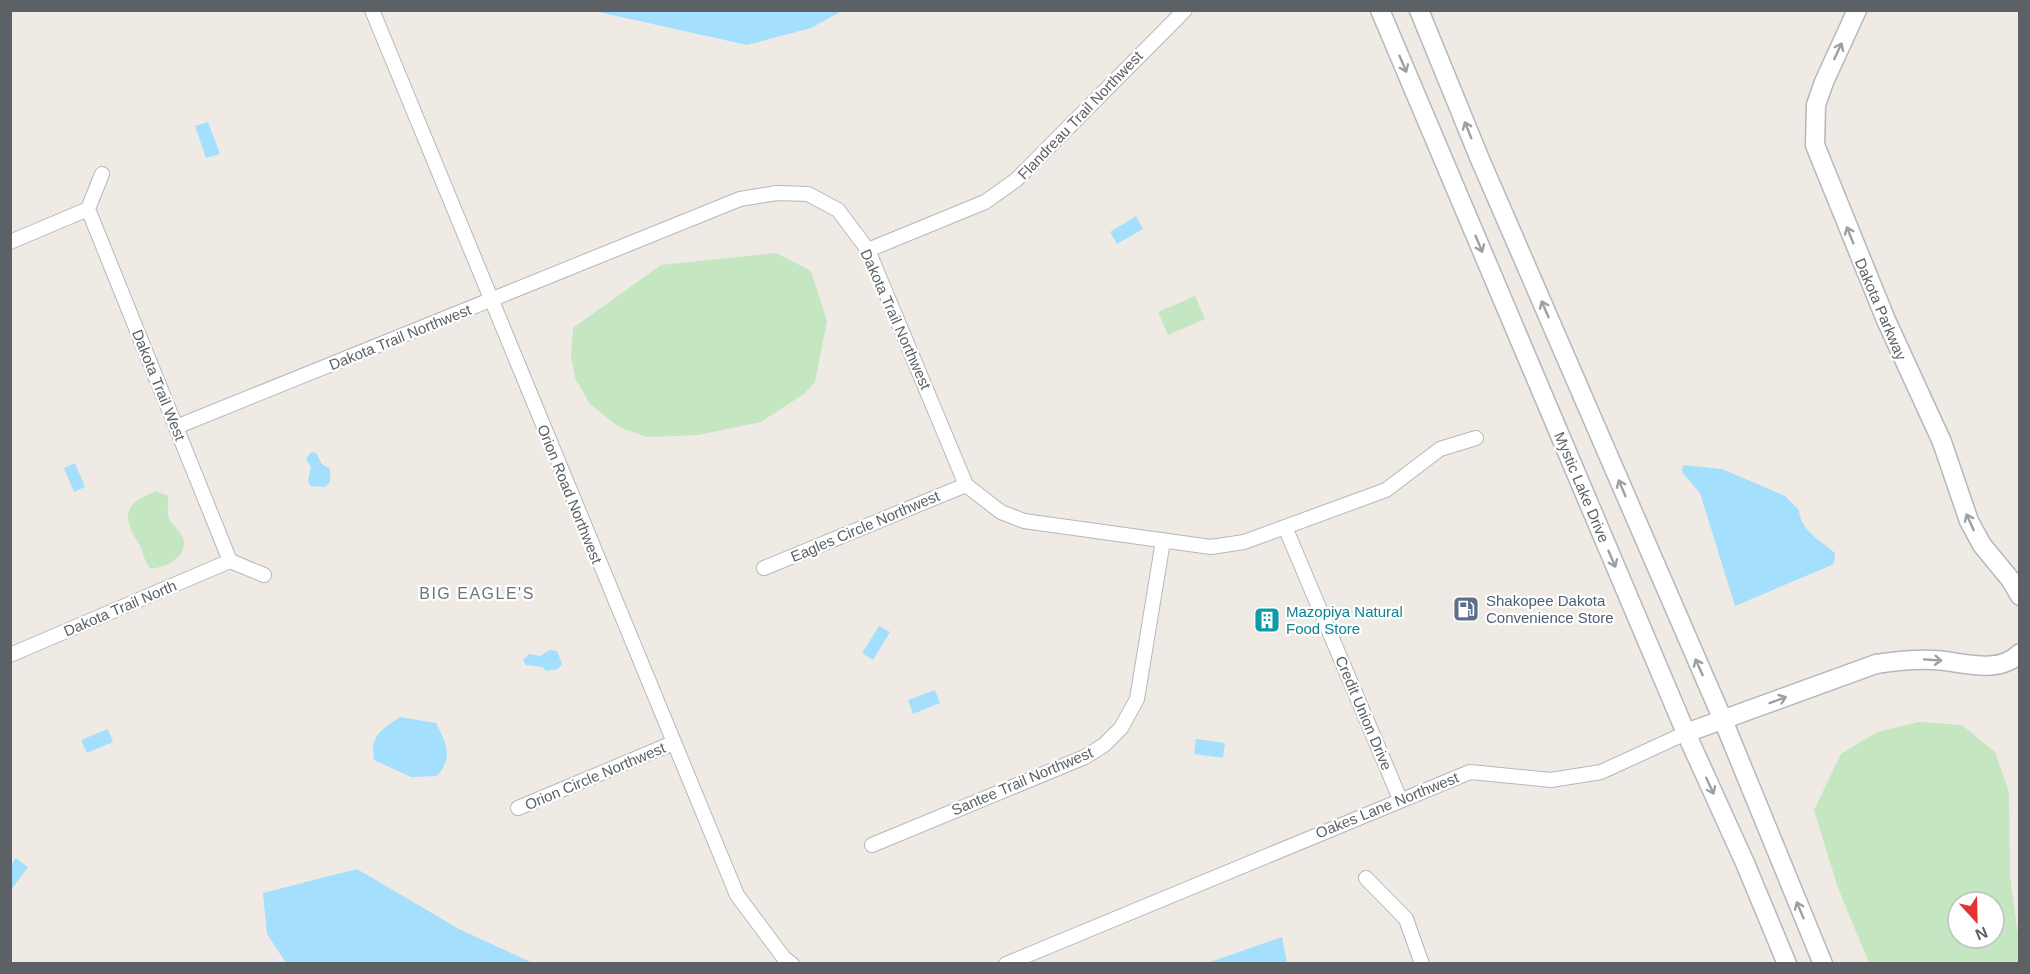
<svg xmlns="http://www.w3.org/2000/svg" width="2030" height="974" font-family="Arial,sans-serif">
  <rect width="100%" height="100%" fill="#efebe4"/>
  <path fill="#c4e6c1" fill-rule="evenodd" d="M776,253L811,271L827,321L815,382L804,394L761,422L698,435L647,437L619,427L590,404L575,378L571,355L573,328L661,265Z
    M1195,296L1205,319L1168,335L1158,312Z
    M156,491L168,496C169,502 167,508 168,514C170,525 176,526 181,534C193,553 166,570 150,568C144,561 144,554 140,546C122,517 122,504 156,491Z
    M1919,722L1962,725L1995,752L2009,792L2010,876L2019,942V963H1869L1838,888L1814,810L1841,754L1877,732ZM1958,902H1994V938H1958Z"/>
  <path fill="#a4dffe" d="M594,11L842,10V11L811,28L747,45Z
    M208,122L220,154L206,158L195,126Z
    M1136,216L1143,229L1117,244L1110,232Z
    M311,452L316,453L322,464L330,469V482L325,487L310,486L308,480L311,467L306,459Z
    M75,463L85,487L74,492L64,468Z
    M1683,465L1722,469L1785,496L1799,510C1800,530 1821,541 1835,553L1834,564L1735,606L1700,493L1682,472Z
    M879,626L890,632L873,660L862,653Z
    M550,650L557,651L562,664L558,669L546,671L543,667L526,665L523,660L529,654L540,656Z
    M935,690L940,703L913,714L908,700Z
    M400,717L436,723C446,744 454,756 437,776L411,777L374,760C370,735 381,730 400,717Z
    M108,729L113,742L87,753L81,740Z
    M1196,739L1225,743L1223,758L1194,754Z
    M16,858L28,867L11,890V865Z
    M357,869L459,929L533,963H286L267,934L263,893Z
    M1282,937L1287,963H1207Z"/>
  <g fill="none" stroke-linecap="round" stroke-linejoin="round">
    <defs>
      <path id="minor" d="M372,10L737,895L784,958L792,964
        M88,209L230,561
        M88,209L102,174
        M10,242L88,209
        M868,250L985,202L1016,180L1185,10
        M176,427L740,199L777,193L808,194L838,210L868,250L966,485L1001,512L1024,521L1211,547L1244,542L1386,490L1440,449L1476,438
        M1285,527L1400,799
        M230,561L264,575
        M764,568L966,485
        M10,655L230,561
        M518,808L673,743
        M872,845L1085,757L1104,745L1121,728L1137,699L1163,541
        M1366,878L1406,919L1422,964
        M1006,964L1470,772L1551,780L1601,772L1686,733"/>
      <path id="tertiary" d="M1380,10L1686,733L1745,863L1787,964
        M1419,10L1479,157L1723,720L1823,964
        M1857,10L1824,82L1816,105L1815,145L1886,320L1942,442L1969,521L1982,545L2010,579L2020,596
        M1686,733L1876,664C1896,661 1914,659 1933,660C1962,661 1997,676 2020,653"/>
    </defs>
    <use href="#minor" stroke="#b5b7bb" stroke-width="16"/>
    <use href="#tertiary" stroke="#b5b7bb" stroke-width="21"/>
    <use href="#minor" stroke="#fff" stroke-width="14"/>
    <use href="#tertiary" stroke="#fff" stroke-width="18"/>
  </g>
  <defs><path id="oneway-shaft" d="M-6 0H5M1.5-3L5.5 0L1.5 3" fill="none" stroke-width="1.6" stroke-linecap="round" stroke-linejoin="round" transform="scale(1.5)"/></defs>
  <g stroke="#9da0a3">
    <use href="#oneway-shaft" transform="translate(1838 51) rotate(-65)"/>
    <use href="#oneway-shaft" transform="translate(1403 64) rotate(67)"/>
    <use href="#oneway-shaft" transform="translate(1468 130) rotate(-112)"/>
    <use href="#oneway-shaft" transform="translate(1850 235) rotate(-112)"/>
    <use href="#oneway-shaft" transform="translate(1479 244) rotate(67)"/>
    <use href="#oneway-shaft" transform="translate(1545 309) rotate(-113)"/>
    <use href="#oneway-shaft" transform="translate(1622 488) rotate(-113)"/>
    <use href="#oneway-shaft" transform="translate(1970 522) rotate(-114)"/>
    <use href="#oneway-shaft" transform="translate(1612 559) rotate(67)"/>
    <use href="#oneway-shaft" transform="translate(1933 660) rotate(4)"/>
    <use href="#oneway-shaft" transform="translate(1699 667) rotate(-114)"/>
    <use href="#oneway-shaft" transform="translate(1778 700) rotate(-20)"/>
    <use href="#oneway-shaft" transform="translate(1710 786) rotate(65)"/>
    <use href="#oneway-shaft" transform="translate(1800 910) rotate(-113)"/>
  </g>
  <defs>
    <symbol id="fuel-square" viewBox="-11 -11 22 22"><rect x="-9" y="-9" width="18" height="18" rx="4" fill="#5c6f8a" stroke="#fff"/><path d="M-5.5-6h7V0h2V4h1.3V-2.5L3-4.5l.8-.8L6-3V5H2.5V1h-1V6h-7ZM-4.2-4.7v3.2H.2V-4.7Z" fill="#fff"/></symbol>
    <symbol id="building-square" viewBox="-11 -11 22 22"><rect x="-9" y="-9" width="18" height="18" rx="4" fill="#0f9aa8" stroke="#fff"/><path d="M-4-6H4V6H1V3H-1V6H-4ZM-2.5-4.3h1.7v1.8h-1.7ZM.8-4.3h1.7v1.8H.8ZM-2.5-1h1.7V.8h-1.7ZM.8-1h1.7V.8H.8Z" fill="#fff"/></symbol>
  </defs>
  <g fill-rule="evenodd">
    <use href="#fuel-square" x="1451" y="594" width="30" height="30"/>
    <use href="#building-square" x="1252" y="605" width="30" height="30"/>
  </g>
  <g text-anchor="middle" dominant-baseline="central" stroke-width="4.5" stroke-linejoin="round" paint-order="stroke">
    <g font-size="15" fill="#5c6165" stroke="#fff">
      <text transform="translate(1080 115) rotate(-46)">Flandreau Trail Northwest</text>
      <text transform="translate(1881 309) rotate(67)">Dakota Parkway</text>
      <text transform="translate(896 319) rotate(66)">Dakota Trail Northwest</text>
      <text transform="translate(400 337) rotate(-22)">Dakota Trail Northwest</text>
      <text transform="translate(159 385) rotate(68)">Dakota Trail West</text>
      <text transform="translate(1582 487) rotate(67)">Mystic Lake Drive</text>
      <text transform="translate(570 494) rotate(68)">Orion Road Northwest</text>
      <text transform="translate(865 526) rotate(-23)">Eagles Circle Northwest</text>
      <text transform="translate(120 608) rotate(-23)">Dakota Trail North</text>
      <text transform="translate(1364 713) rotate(67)">Credit Union Drive</text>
      <text transform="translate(595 776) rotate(-23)">Orion Circle Northwest</text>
      <text transform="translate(1022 781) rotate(-23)">Santee Trail Northwest</text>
      <text transform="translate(1387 805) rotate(-22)">Oakes Lane Northwest</text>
    </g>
    <g font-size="15" fill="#4e5e75" stroke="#fff" text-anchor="start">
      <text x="1486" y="600">Shakopee Dakota<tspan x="1486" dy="17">Convenience Store</tspan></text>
    </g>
    <g font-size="15" fill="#0d838f" stroke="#fff" text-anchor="start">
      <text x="1286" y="611">Mazopiya Natural<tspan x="1286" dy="17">Food Store</tspan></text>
    </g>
    <g font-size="16" letter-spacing="1.5" fill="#6d7377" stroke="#fff">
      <text x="477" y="593">BIG EAGLE'S</text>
    </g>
  </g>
  <rect width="2030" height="974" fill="none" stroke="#5c6165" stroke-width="24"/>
  <g transform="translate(1976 920) rotate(158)"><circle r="28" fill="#ffffff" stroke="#bec0c1" stroke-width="1.5"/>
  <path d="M0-4.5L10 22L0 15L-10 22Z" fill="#e83132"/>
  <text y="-9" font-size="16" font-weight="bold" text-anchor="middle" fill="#5c6165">N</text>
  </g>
</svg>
